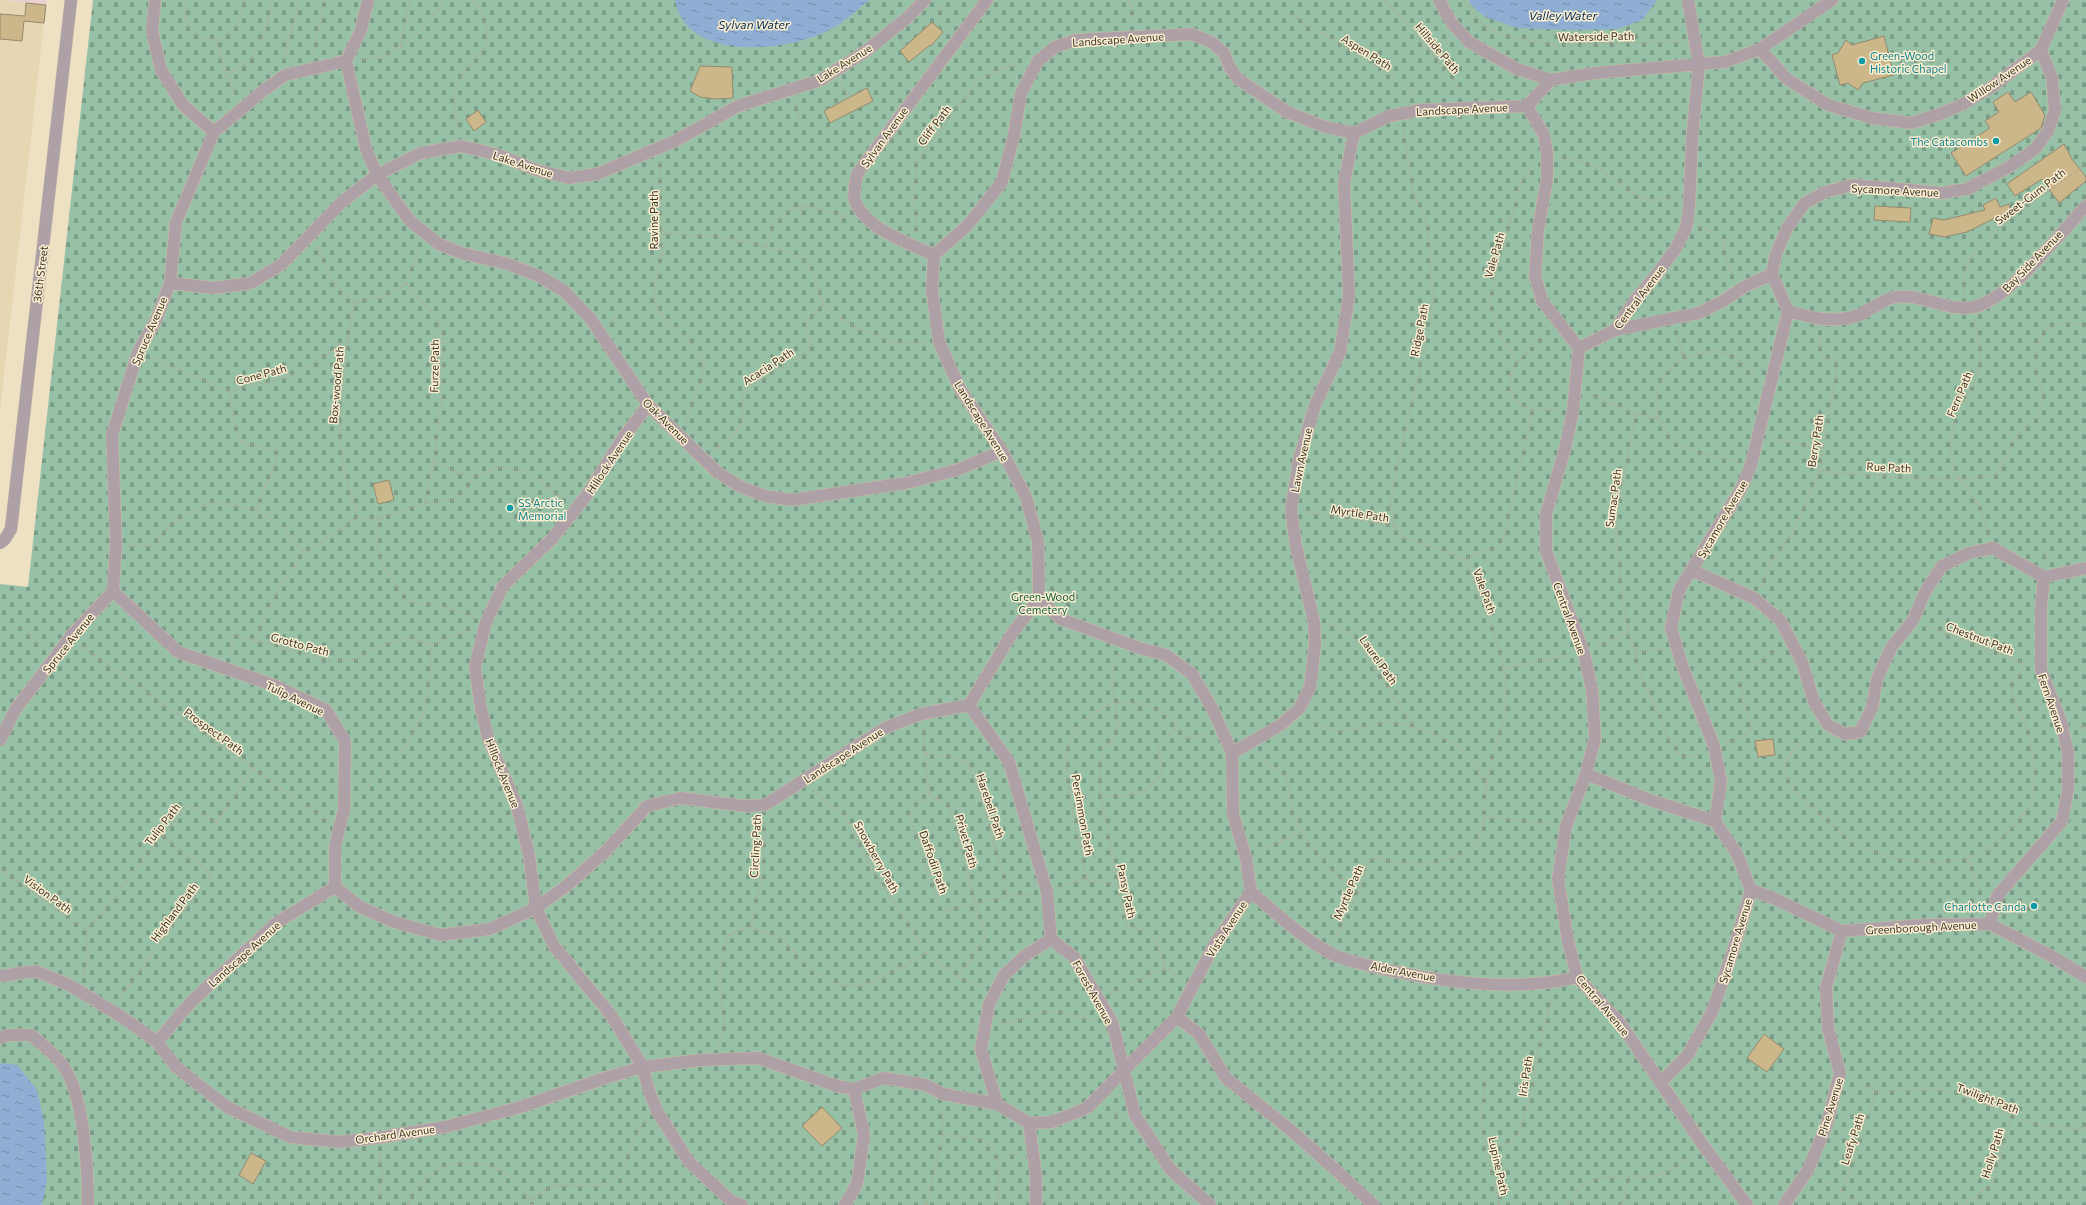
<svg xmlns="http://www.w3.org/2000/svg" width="2086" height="1205" font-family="Commissioner,sans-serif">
  <defs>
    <pattern id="cemetery-stones" width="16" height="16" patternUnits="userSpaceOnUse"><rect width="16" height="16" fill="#96c1a7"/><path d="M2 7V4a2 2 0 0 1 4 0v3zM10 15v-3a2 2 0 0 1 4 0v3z" fill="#7b9d88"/></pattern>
    <pattern id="water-ripples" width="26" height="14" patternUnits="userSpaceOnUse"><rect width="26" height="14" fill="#8eaed3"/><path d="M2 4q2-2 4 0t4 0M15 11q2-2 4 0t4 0" fill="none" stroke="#758eab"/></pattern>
  </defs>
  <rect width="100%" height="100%" fill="#eee1c3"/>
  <path fill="#e6d7b2" d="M0,0L46,5L0,411Z"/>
  <path fill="#ebd0d2" d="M4,0H47L46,5Z"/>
  <path fill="url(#cemetery-stones)" d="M93,0H2086V1205H0V584L28,587Z"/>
  <path fill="url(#water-ripples)" d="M675,0H869C858,9 846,21 833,28C792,52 686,64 675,0Z
    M1469,0H1657L1642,20L1617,29L1571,30L1518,28L1485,17L1471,5Z
    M2,1063L17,1065L37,1090L44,1121L47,1180L42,1205H0V1064Z"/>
  <path fill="#cbb78a" stroke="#95896d" d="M26,3L46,5L44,23L24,21L22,41L0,39V14L25,16Z
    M932,22L943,32L931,46L930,45L909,62L900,51Z
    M1884,36L1894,75L1863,83L1858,90L1848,83L1840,85L1832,55L1838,53L1846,40L1852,45Z
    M700,66L732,67L733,98L716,99L700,97L690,91Z
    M867,88L873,101L830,123L824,111Z
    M2008,92L2015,102L2031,92L2045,115L2041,128L1966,176L1951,153L1990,128L1985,121L1999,112L1993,102Z
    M478,110L486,122L474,131L466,119Z
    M2064,144L2072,159L2086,177V181L2059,203L2042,179L2015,196L2007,184Z
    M1996,198L2000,207L2009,204L2011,210L1967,232L1944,237L1929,234L1933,218L1944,220L1985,210L1983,205Z
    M1875,206L1911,208L1910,222L1874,220Z
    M389,480L394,500L378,504L373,484Z
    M1773,739L1775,755L1758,757L1755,741Z
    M1764,1034L1784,1049L1767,1072L1747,1058Z
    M822,1107L842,1128L822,1146L802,1126Z
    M251,1153L266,1161L253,1184L239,1175Z"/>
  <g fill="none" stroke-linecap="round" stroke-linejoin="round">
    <defs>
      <path id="minor" d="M155,0L152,31L161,70L183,105L214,132
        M1439,0L1451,22L1469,42L1517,69L1551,80
        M1688,0L1699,65L1692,139L1689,209L1686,228L1676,248L1657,274L1635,300L1615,330L1579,348L1573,410L1565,449L1546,514V551L1584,653L1592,690L1595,738L1586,774L1566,826L1558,879L1568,941L1577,977L1620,1023L1703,1145L1747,1205
        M1760,49L1787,79L1828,105L1872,118L1911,123L1940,114L1963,104L1990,88L2041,50L2063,0
        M346,61L366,149L377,175L410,221L439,244L461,253L508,264L539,276L564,291L590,318L648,405L717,472L741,487L765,496L792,500L906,483L957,470L1002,451
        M1527,106L1544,135L1547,152V178L1538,231L1535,276L1542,301L1579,348
        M934,255C909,243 859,227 854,196C854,189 856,181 857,174L987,0
        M170,283L214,288L251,283L282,264L342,202L377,175L421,153L461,146L499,155L536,170L569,178L597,174L675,141L738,106L821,80L866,51L907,18L925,0
        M1788,311C1812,318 1834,324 1859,315C1870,310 1880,302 1891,298C1915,291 1942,309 1966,308C2005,308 2059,233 2086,206
        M1615,330L1699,313L1723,301L1744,287L1772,274
        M648,405L623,438L586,496L552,539L503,586L486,622L475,667L481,709L489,741L517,806L529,855L536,908L554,946L611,1015L643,1067L648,1088L657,1111L689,1162L731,1201L742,1205
        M0,543L5,539L11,529L71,0
        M1691,570L1754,598L1780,620L1802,662L1814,702L1828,725L1845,734L1860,732L1872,708L1877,679L1891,648L1913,620L1925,592L1942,566L1969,553L1993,548L2044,577L2086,568
        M113,591L178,652L273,685L326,710L345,741L344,809L335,846V887
        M1039,599L1061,619L1139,648L1166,655L1192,674L1212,708L1232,753L1233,814L1246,858L1251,892L1214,945L1177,1017L1199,1034L1226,1078L1299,1137L1374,1205
        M969,705L1009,762L1047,892L1051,939L1074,957L1112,1022L1135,1115L1170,1169L1210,1205
        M0,740L15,710L71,636L113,591L116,544L112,435L138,352L157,318L170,283L176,222L214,132L263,91L285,75L346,61L361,30L368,0
        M1232,753L1279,726L1299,709L1310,687L1315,644L1314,622L1296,546L1291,510L1299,460L1315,405L1340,352L1349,296L1344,183L1354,133
        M1586,774L1650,800L1715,821
        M1751,890L1773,898L1842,931L1925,925L1990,924L2053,957L2086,977
        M1251,892C1276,913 1301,937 1330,953C1342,960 1357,962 1370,966C1433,981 1514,993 1577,977
        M1990,924L1997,896L2062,821L2068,789V753L2061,722L2041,670V607L2044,577
        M0,976L36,971L71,986L122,1017L157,1042L176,1067L227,1107L290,1137L339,1142L376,1138L445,1127L521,1107L605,1078L643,1067L701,1060L758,1058L837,1086L854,1089L864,1135L857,1184L845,1205
        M0,1038L8,1035H31C44,1046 58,1057 67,1072C84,1102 88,1170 88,1205
        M157,1042L190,1003L276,923L335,887L360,907L394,922L441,935L490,929L536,908L565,887L606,851L647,806L681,798L744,806L765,805L885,728L921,714L969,705L1013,632L1039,599L1038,542L1026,497L1002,451L960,389L939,342L932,289L934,255L967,226L1002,182L1014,135L1021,93L1038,61L1055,47L1076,40L1192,34L1213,43L1224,53L1230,68L1238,79L1287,112L1325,127L1354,133L1389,116L1421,110L1527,106L1551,80L1595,73L1725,62L1760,49L1832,0
        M1661,1082L1687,1056L1712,1012L1734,948L1751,890L1737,854L1715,821L1721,782L1714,746L1682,665L1671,628L1679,590L1741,489L1751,465L1788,311L1772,274L1776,254L1787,228L1805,203L1825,192L1853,185L1943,193L1967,189L2009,167L2035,149L2048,131L2055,110L2052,78L2041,50
        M854,1089L884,1078L926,1085L943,1094L997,1104
        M1029,1123L1052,1122L1087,1108L1177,1017
        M1036,1205V1176L1029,1123L997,1104L981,1049L989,1004L1004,975L1026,955L1051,939
        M1784,1205L1808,1170L1827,1124L1840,1073L1828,1028L1826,988L1842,931"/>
    </defs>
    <use href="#minor" stroke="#cabea4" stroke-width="13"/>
    <path stroke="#b2a790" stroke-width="2.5" stroke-dasharray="1 3" stroke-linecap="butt" d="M187,0C186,7 184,14 187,21C195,43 219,44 233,28C240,21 243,9 246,0
      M1128,0L1132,6L1134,23
      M1385,0L1404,20L1464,94
      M1464,0C1469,8 1478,21 1486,26C1506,39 1536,42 1559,45L1680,42
      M938,7L943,13
      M1293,15L1392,76L1417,95
      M922,23L926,28
      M216,40L226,76L236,95
      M901,41L905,46
      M401,46L423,28L445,0
      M314,54V47L326,0
      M284,60L299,0
      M363,60L382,57L400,46L410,0
      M226,76C233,71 242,66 249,60C264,45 268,20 272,0
      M841,84L849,98
      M795,104L800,120
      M459,132C456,118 452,100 457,86C465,60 496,53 485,22C482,13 478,6 470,0
      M1562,157C1577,161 1592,164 1606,173C1622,183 1635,201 1657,200C1663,200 1669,197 1675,197
      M659,163L663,249L654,287L655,303L664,319L690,342L701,356L705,367L701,383L692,402L686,422
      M800,206L802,213
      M1503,220L1511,222
      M840,221L842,215
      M1700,226C1736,241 1717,252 1735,275
      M916,232L914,189L917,161L978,80L1012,65L1020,64
      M661,233L722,237L766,247C769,239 772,228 777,221C794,197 822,210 846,216
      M318,247C326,273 332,285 354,302L383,297L406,284L420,248
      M766,247L787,252L804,261L813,273L823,305L847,323L891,342L926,344
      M406,284L436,317L443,333L442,395L434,460L425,503
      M1964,294C1964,288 1962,281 1963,275C1973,235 2054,190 2086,163
      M354,302C347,350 336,406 342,454C344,476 351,496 358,516
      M1975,320C1978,336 1982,355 1978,372C1974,386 1965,398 1959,411C1952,424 1950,444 1952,459C1954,478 1962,481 1972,496C1980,506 1985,522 1989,535
      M609,323L618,315
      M1677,333L1684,358
      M152,358L229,391L284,378L301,371L320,359L349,337
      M1517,361L1502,338L1490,307L1495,274L1522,180L1532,167
      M229,391L237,437L243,443L276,451L278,456L256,510
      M1589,394L1636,414L1659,419
      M1533,410H1558
      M1636,414L1618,505L1616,534L1623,600L1628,632L1643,679L1669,739L1676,751L1685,757L1700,753
      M1773,439L1824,449
      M715,449C743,434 744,422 743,392L747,388C762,379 806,357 812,343L805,330L807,324L823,305
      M434,460L450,469L474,477
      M1737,462C1724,458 1688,452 1679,445C1644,417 1650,368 1694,355C1706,351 1719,350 1730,356C1740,360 1749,369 1757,375
      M1819,471C1845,473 1983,486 1997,472C2005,463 2009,448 2016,438C2023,426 2038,418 2042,405C2046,389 2034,376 2035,361C2037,330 2057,315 2086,326
      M1305,512L1394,526L1405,538L1465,559
      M1394,526L1391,502L1394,481L1430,324L1433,299L1429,239L1425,217L1414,195L1403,127
      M131,545H156L169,526L208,503L227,504L256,510L283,527L304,554
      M2045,561L2046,552
      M1761,585L1771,563L1791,534L1800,518L1819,471L1838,362L1822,356L1818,334
      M473,618L446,606L408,602L385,569L377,549L379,518L425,503L452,500L461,495L474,477L497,467L527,471L564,500
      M1329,624L1342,628L1352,636L1411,721L1414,727
      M1926,626L2026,664
      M23,628L44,649
      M255,640L326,661L354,660L382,645L411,637L431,645
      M432,645L469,629
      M82,646L327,821
      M1598,646L1628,632
      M1636,653L1663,648
      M229,654L235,635L255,640L278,589L304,554L358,517L379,518
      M1119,655L1113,670L1112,687L1118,722L1112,740L1102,750L1099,768L1101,797L1126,925C1155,928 1157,943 1165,968
      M1504,668L1570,655
      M1310,718C1317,722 1325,729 1334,731C1346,733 1369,725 1382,723C1406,720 1455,739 1470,758C1478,766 1482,776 1486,787
      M2077,726L2086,728
      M923,728L929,795
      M1815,731C1804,739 1788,751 1786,765C1784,787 1804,801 1818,813C1832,824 1844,836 1859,845C1884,860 1936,866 1965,859C1977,856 1992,846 2001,838C2013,828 2028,813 2032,798C2042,760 2023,721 2010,687L2025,666
      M1727,743L1739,739L1751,731L1752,726C1736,677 1732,677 1778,649
      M926,754L953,756L969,765L987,815L1008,896
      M1259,755L1287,778L1292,810L1308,844L1329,868L1340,878L1360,888
      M813,791L845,816L870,865L926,953L959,977L981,986
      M360,794L401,754L423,714L431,667V645
      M929,795L909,814L937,900L948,910L1008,896L1033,894
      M929,795L949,805L976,903L977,915L986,936L959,977
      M1101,797C1122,796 1151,797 1161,772C1164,763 1157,752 1159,742L1178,727
      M1486,817L1551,824
      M1259,852L1301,831
      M1967,859L1972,873L1982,890
      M0,869L87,931
      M1087,879C1082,853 1061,769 1068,747C1073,733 1081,724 1093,714C1111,700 1125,699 1147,706C1157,709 1167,715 1175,723C1180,729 1183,734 1190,738L1208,733
      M1061,887L1082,878L1117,885
      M446,909V920
      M752,927L782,939L811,970L841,985L860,986L878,980L926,953
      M87,931L188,804L216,823L253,769
      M1335,939L1360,888L1370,861L1375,858C1387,860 1399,864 1411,864C1432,865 1468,860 1479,838C1487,821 1484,805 1486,787C1490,759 1503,732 1506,704C1510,660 1480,601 1465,559L1498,547L1504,536L1533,410C1529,408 1522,406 1519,403C1492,377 1531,348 1548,332
      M1165,968L1180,977
      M83,976L88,959L87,931
      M1111,993L1165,968
      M119,998L212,874L163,836
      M1000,1023C1012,1024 1032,1014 1045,1012C1065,1009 1076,1018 1094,1020
      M718,1045L725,1028L720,994V967L729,935L751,926L763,874L765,820
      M1854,1080L1876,1091L1939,1090L1958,1093L2030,1123L2055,1127L2079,1129L2086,1127
      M1486,1082C1482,1104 1480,1125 1485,1147C1489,1167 1497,1185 1499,1205
      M1116,1117L1117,1109
      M943,1135C956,1137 972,1136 983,1140C1003,1146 999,1188 998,1205
      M1485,1147L1515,1141L1530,1100L1538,1050L1553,996
      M379,1152C380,1159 382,1167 383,1174C384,1186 375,1194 383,1205
      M997,1159L1019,1152
      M1821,1178L1841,1191L1858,1205
      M1841,1191L1851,1170L1876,1091
      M531,1200C541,1193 549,1186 561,1185C580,1184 601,1192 617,1177C628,1166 629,1149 636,1135C638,1130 642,1125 646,1120
      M531,1200L532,1205
      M408,1205C421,1163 469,1153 505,1173C516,1180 524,1190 531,1200
      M926,1205L943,1135V1109
      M1568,1205L1581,1186L1602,1177L1655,1176L1675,1168L1693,1154
      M1621,1205L1630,1178
      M1963,1205L1991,1185L1995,1178L2011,1116"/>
    <use href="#minor" stroke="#aea0a7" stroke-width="12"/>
  </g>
  <g fill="#0f9aa8" stroke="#fbeed0" stroke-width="1.5">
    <circle cx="1862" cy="61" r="4"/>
    <circle cx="1996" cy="141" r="4"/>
    <circle cx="510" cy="508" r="4"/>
    <circle cx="2034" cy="906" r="4"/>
  </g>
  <g text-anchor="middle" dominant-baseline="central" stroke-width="3" stroke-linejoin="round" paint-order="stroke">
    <g font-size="11" fill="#393328" stroke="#fbeed0">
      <text transform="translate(1596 36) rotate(-1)">Waterside Path</text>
      <text transform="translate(1118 39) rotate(-4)">Landscape Avenue</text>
      <text transform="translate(1438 48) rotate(50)">Hillside Path</text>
      <text transform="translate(1367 52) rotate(32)">Aspen Path</text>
      <text transform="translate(844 63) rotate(-32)">Lake Avenue</text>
      <text transform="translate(1999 79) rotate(-34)">Willow Avenue</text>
      <text transform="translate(1462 109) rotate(-3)">Landscape Avenue</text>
      <text transform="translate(934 125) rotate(-53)">Cliff Path</text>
      <text transform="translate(884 137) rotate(-54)">Sylvan Avenue</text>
      <text transform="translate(523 164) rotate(18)">Lake Avenue</text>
      <text transform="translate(1895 190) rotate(3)">Sycamore Avenue</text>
      <text transform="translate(2030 196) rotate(-37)">Sweet-Gum Path</text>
      <text transform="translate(653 220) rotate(-90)">Ravine Path</text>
      <text transform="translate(1494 255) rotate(-74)">Vale Path</text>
      <text transform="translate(2032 261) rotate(-46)">Bay Side Avenue</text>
      <text transform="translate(40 274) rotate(-83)">36th Street</text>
      <text transform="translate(1639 297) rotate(-53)">Central Avenue</text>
      <text transform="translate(1419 330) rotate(-79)">Ridge Path</text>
      <text transform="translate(149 331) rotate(-67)">Spruce Avenue</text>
      <text transform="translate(434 366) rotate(-89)">Furze Path</text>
      <text transform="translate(768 366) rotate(-33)">Acacia Path</text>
      <text transform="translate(261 374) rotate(-15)">Cone Path</text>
      <text transform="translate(336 385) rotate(-85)">Box-wood Path</text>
      <text transform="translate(1959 394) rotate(-67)">Fern Path</text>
      <text transform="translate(666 421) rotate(45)">Oak Avenue</text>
      <text transform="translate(982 421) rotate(58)">Landscape Avenue</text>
      <text transform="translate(1815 441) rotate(-81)">Berry Path</text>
      <text transform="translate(1301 460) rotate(-78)">Lawn Avenue</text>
      <text transform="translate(609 462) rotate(-56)">Hillock Avenue</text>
      <text transform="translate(1889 467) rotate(3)">Rue Path</text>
      <text transform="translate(1613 498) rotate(-82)">Sumac Path</text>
      <text transform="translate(1360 513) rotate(9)">Myrtle Path</text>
      <text transform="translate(1722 519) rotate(-60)">Sycamore Avenue</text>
      <text transform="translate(1485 591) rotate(70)">Vale Path</text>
      <text transform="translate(1570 618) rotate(70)">Central Avenue</text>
      <text transform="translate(1980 638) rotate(21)">Chestnut Path</text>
      <text transform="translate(68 643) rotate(-51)">Spruce Avenue</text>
      <text transform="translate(300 644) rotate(15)">Grotto Path</text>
      <text transform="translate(1379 660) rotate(55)">Laurel Path</text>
      <text transform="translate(295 698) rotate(26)">Tulip Avenue</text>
      <text transform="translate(2052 703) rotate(71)">Fern Avenue</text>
      <text transform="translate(214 731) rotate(36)">Prospect Path</text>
      <text transform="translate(843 755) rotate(-33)">Landscape Avenue</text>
      <text transform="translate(503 773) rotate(68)">Hillock Avenue</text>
      <text transform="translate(991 806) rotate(72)">Harebell Path</text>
      <text transform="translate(1083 815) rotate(80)">Persimmon Path</text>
      <text transform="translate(162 824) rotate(-52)">Tulip Path</text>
      <text transform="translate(967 841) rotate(74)">Privet Path</text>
      <text transform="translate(755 846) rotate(-87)">Circling Path</text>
      <text transform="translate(877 857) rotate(61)">Snowberry Path</text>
      <text transform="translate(934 862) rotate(71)">Daffodil Path</text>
      <text transform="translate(1127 891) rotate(78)">Pansy Path</text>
      <text transform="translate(1348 892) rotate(-66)">Myrtle Path</text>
      <text transform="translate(48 894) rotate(36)">Vision Path</text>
      <text transform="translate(174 912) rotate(-53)">Highland Path</text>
      <text transform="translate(1921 927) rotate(-3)">Greenborough Avenue</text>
      <text transform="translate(1226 929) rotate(-57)">Vista Avenue</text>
      <text transform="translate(1735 941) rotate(-73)">Sycamore Avenue</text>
      <text transform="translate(244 954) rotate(-42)">Landscape Avenue</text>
      <text transform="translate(1403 971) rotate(11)">Alder Avenue</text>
      <text transform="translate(1093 992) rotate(61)">Forest Avenue</text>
      <text transform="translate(1603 1005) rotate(50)">Central Avenue</text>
      <text transform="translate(1525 1076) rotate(-81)">Iris Path</text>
      <text transform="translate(1988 1098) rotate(21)">Twilight Path</text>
      <text transform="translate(1830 1107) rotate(-73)">Pine Avenue</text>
      <text transform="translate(395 1134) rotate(-8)">Orchard Avenue</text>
      <text transform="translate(1852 1139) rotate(-72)">Leafy Path</text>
      <text transform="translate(1992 1153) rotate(-73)">Holly Path</text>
      <text transform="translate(1499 1166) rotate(78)">Lupine Path</text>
    </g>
    <g font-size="11" fill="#0d838f" stroke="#fbeed0" text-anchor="start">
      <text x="1870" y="55">Green-Wood<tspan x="1870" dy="13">Historic Chapel</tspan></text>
      <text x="1988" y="141" text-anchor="end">The Catacombs</text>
      <text x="518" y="502">SS Arctic<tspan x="518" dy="13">Memorial</tspan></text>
      <text x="2026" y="906" text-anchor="end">Charlotte Canda</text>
    </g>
    <g font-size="11" fill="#105f3b" stroke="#fbeed0">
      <text x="1043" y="596">Green-Wood<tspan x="1043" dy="13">Cemetery</tspan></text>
    </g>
    <g font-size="12" font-style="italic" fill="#002e5b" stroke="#fbeed0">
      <text x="1563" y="15">Valley Water</text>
      <text x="754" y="24">Sylvan Water</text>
    </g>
  </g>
</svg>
